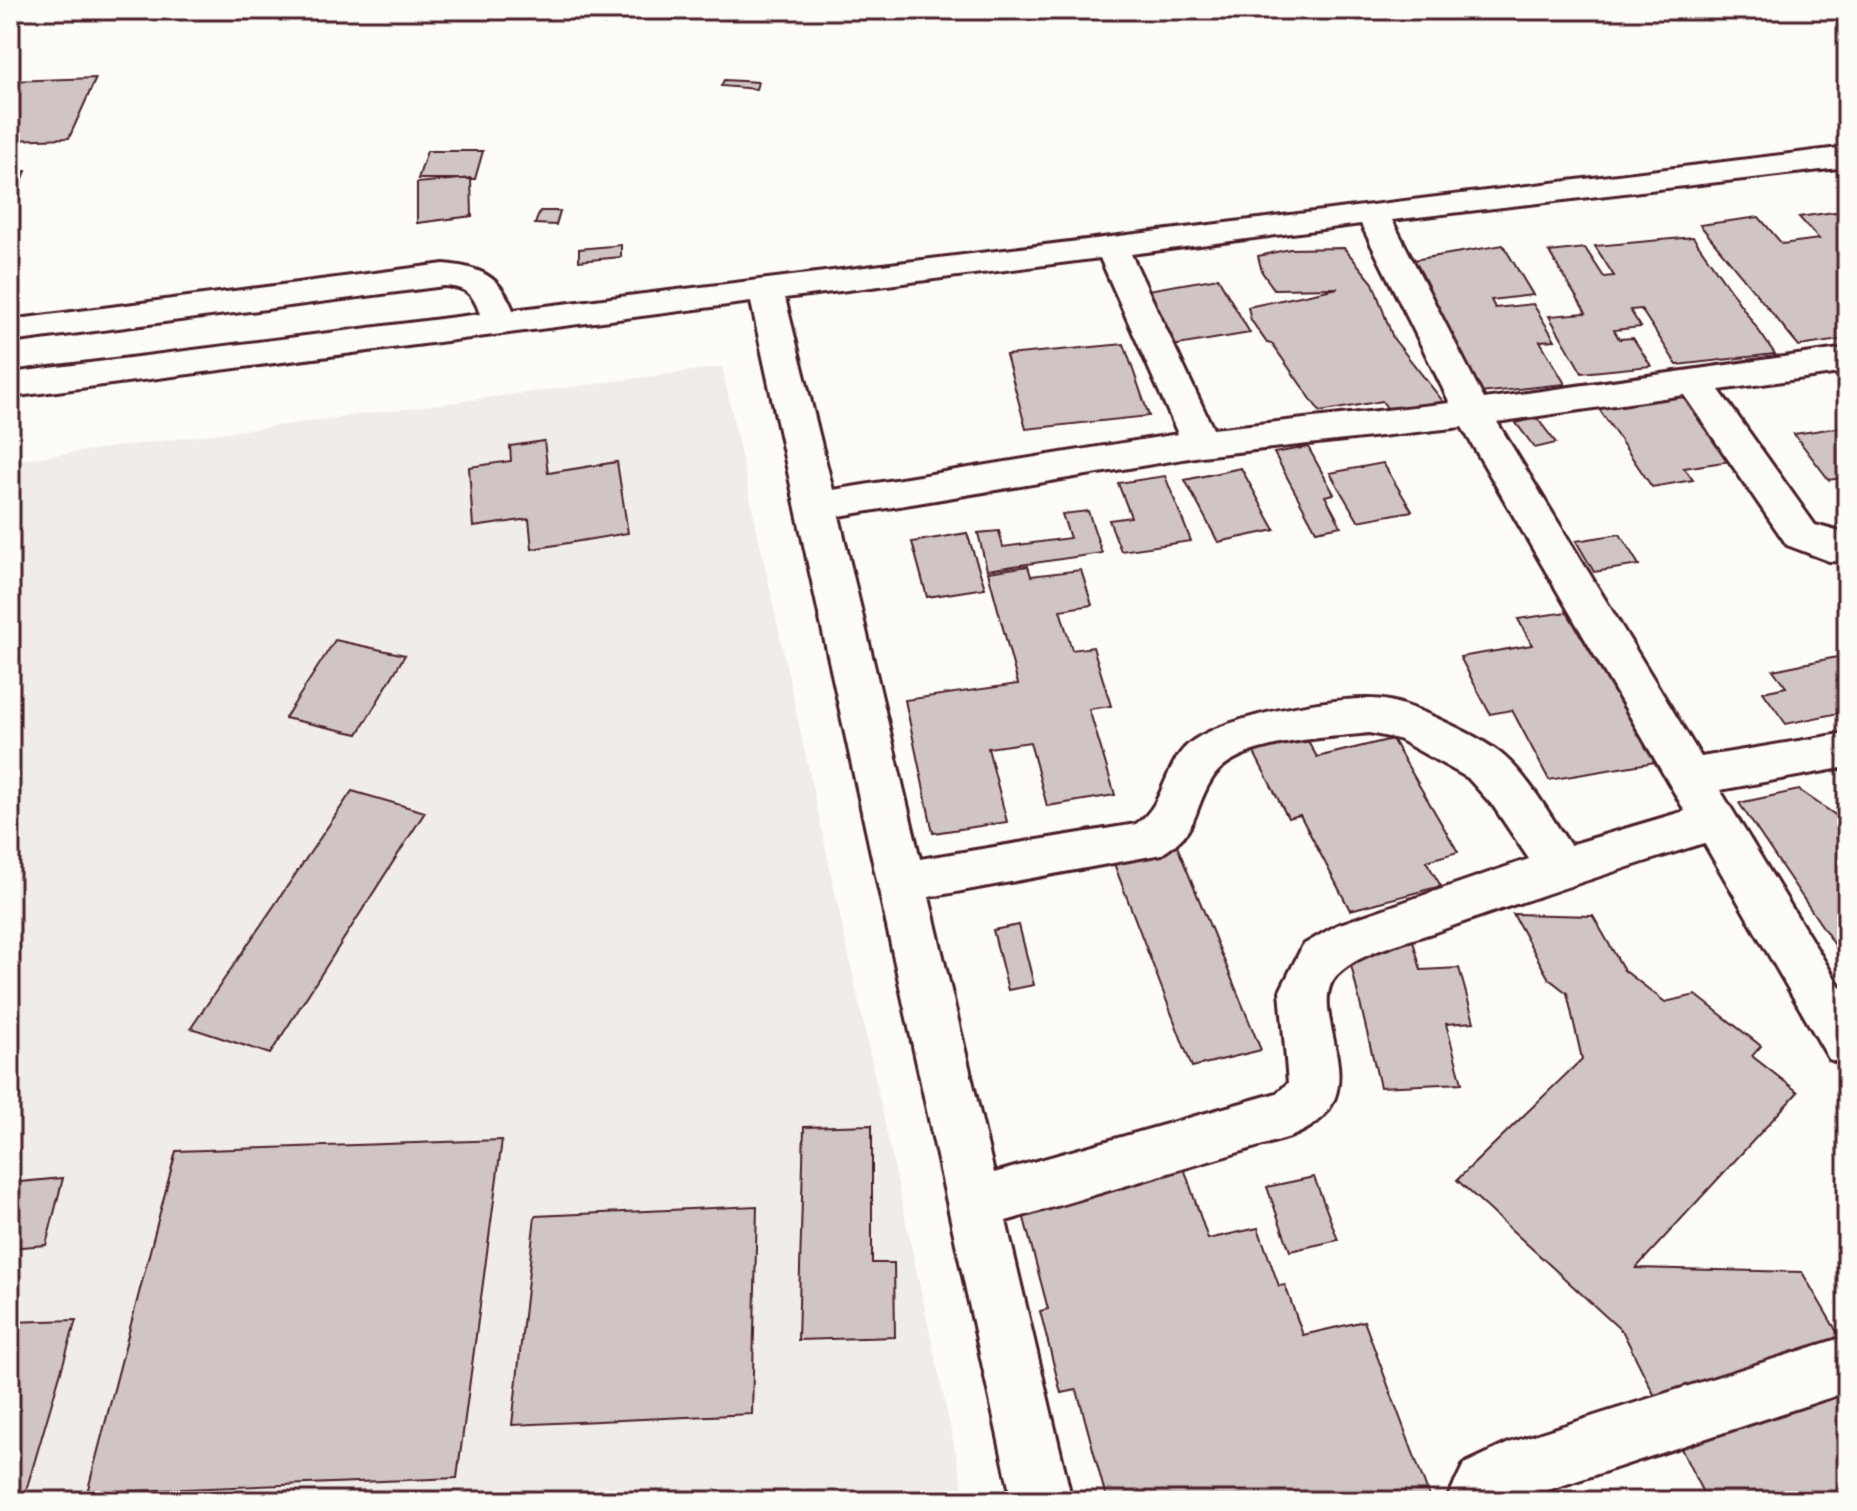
<svg xmlns="http://www.w3.org/2000/svg" width="1857" height="1511" font-family="Caveat,sans-serif">
  <rect width="100%" height="100%" fill="#fdfcf7"/>
  <filter id="ink" filterUnits="userSpaceOnUse"><feTurbulence type="fractalNoise" baseFrequency=".0125" numOctaves="2"/><feDisplacementMap in="SourceGraphic" scale="16" xChannelSelector="R" yChannelSelector="G"/><feConvolveMatrix kernelMatrix="1 2 1 2 8 2 1 2 1" color-interpolation-filters="sRGB"/></filter>
  <g filter="url(#ink)">
    <path fill="#f0ece8" d="M722,367L966,1501H10V461Z"/>
    <path fill="#d0c5c4" stroke="#4a1f2b" stroke-width="2" d="M594,10H627L604,24L585,16Z
      M96,78L69,138L10,140V81Z
      M724,80L758,82L756,89L721,86Z
      M427,151H483L475,179H418Z
      M26,171L10,211V172Z
      M471,178L472,216L417,223V183Z
      M540,211H560L556,225L535,224Z
      M1834,212L1847,214V339L1799,346L1700,225L1759,217L1782,244L1819,239L1799,217Z
      M1693,237L1775,354L1677,365L1641,309L1630,310L1641,327L1614,330L1619,339L1633,338L1651,366L1582,373L1549,316L1586,313L1549,252L1585,248L1604,277L1614,276L1595,246Z
      M621,245V257L579,261V249Z
      M1503,245L1533,295L1491,300L1495,308L1533,304L1555,340L1540,341L1565,384L1480,393L1407,261Z
      M1344,248L1373,283L1393,338L1445,404L1387,408L1382,401L1320,412L1272,344L1267,343L1251,320L1248,307L1338,288L1274,289L1262,272L1258,256L1290,249Z
      M1218,278L1250,333L1172,346L1142,291Z
      M1124,344L1149,416L1026,429L1006,355Z
      M1685,389L1737,460L1684,468L1693,480L1652,487L1595,403Z
      M1537,418L1556,443L1535,448L1516,423Z
      M1842,427L1847,433V477L1829,480L1794,434Z
      M544,441L548,473L617,462L628,533L532,549L529,519L473,527L469,467L511,461L510,446Z
      M1308,447L1334,494L1325,496L1341,526L1316,531L1274,453Z
      M1383,463L1412,511L1358,521L1330,473Z
      M1241,468L1275,530L1218,542L1185,480Z
      M1165,476L1191,541L1121,551L1109,520L1131,517L1118,483Z
      M1088,511L1102,553L987,570L978,533L999,531L1003,547L1070,538L1062,514Z
      M967,533L985,588L927,597L912,542Z
      M1620,534L1639,565L1594,572L1576,541Z
      M1028,566L1031,576L1081,570L1092,605L1060,610L1072,650L1093,647L1111,706L1089,709L1115,795L1047,806L1030,742L988,748L1007,822L933,833L905,700L1018,684L988,572Z
      M1567,612L1655,762L1549,780L1512,710L1490,714L1460,657L1532,645L1518,619Z
      M335,640L405,655L358,734L285,718Z
      M1847,655V717L1843,712L1786,724L1763,692L1786,687L1773,670Z
      M1303,732L1317,757L1392,739L1458,852L1426,861L1441,886L1350,910L1300,815L1288,818L1250,745Z
      M1799,790L1847,823V963L1739,803Z
      M352,791L425,812L270,1054L191,1028Z
      M1170,829L1261,1050L1192,1067L1106,843Z
      M1513,914L1593,916L1624,970L1665,1002L1696,995L1761,1046L1752,1056L1798,1092L1636,1268L1802,1272L1847,1349V1501H1707L1623,1332L1457,1180L1582,1059L1567,993L1549,979Z
      M1019,925L1034,985L1008,990L993,930Z
      M1412,937L1421,970L1459,968L1474,1022L1446,1024L1462,1083L1380,1087L1345,940Z
      M872,1125V1263H894L895,1337L798,1340L804,1127Z
      M502,1140L457,1478L87,1493L176,1151Z
      M1184,1168L1208,1239L1258,1228L1279,1286L1285,1285L1303,1335L1364,1321L1431,1501H1107L1077,1390L1061,1393L1040,1311L1048,1309L1020,1203Z
      M1314,1177L1338,1240L1290,1251L1267,1187Z
      M63,1178L46,1245L10,1248V1183Z
      M757,1206L752,1414L512,1425L535,1216Z
      M76,1320L23,1501H10V1322Z"/>
    <g fill="none" stroke-linecap="round" stroke-linejoin="round">
      <defs>
        <path id="minor" d="M1847,147V167L1392,220L1484,399L1847,348V372L1719,390L1815,525L1847,534V562L1829,561L1787,545L1684,395L1497,422L1701,757L1847,733V767L1720,790L1847,998V1066L1829,1059L1704,843C1614,871 1526,900 1438,931C1407,942 1361,951 1337,975C1301,1012 1388,1099 1290,1137L1006,1221L1072,1501H1012L751,302L10,397V373L480,314C473,293 466,287 444,286L10,342V320L444,264C480,267 500,276 513,310ZM1361,224L1450,403L1213,429L1131,254ZM1100,258L1178,434L833,490L785,298ZM1462,427L1685,811L1570,845C1549,815 1529,776 1500,753C1479,736 1417,707 1389,701C1348,692 1228,716 1194,740C1163,761 1167,803 1136,824L920,859L839,516L1201,456ZM1369,733L1398,739L1468,778L1494,807L1529,859L1337,925L1303,945L1280,991L1288,1083L1277,1093L994,1173L929,897L1162,854C1201,829 1191,812 1212,779C1235,740 1328,738 1369,733Z
          M1847,1336V1392L1515,1501H1446L1464,1464L1509,1443Z"/>
      </defs>
      <use href="#minor" stroke="#4a1f2b" stroke-width="6"/>
      <use href="#minor" fill="#fdfcf7" fill-rule="evenodd"/>
    </g>
  </g>
  <rect width="1857" height="1511" fill="none" stroke="#fdfcf7" stroke-width="40"/>
  <rect x="20" y="20" width="1817" height="1471" fill="none" stroke="#4a1f2b" stroke-width="3" filter="url(#ink)"/>
</svg>
